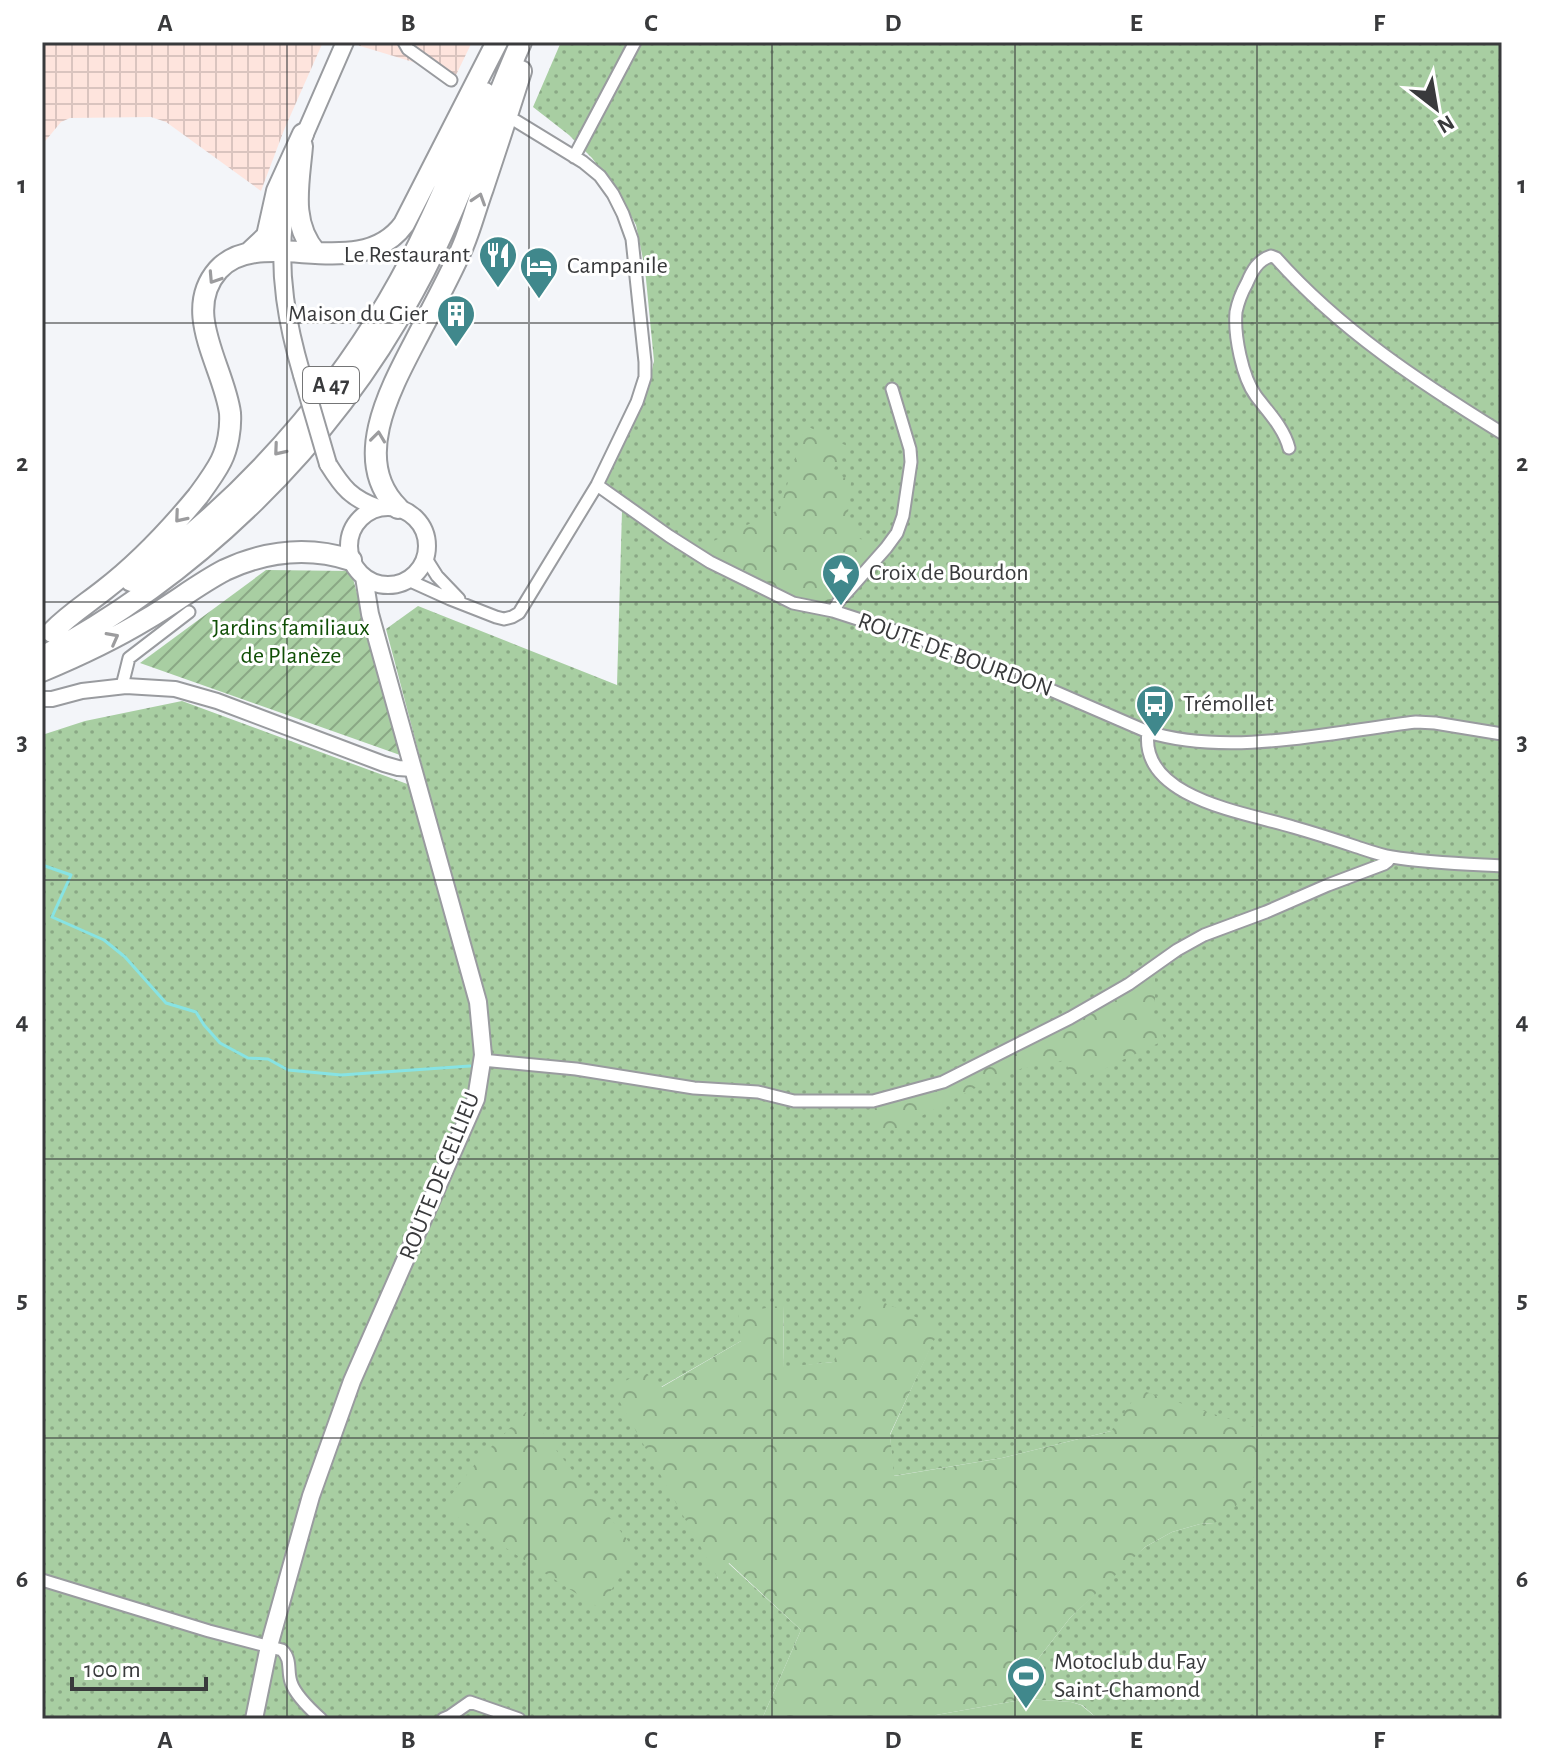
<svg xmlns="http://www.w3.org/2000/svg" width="1544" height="1761" font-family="'Alegreya Sans',sans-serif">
  <defs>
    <pattern id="industrial-grid" width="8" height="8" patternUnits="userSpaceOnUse" patternTransform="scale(2)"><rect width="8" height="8" fill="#fee4dd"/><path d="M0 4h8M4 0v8" fill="none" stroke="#dac4bf"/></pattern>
    <pattern id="grass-dots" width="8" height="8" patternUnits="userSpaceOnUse" patternTransform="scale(2)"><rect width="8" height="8" fill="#a8cea2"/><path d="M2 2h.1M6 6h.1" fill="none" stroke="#8aa885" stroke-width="1.8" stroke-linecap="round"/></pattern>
    <pattern id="forest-crowns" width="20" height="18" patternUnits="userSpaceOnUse" patternTransform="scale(2)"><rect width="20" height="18" fill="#a8cea2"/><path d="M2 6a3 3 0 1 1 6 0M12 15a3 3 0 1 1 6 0" fill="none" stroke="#8aa885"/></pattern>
    <pattern id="garden-furrows" width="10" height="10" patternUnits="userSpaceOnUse" patternTransform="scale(2)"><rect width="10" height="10" fill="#a8cea2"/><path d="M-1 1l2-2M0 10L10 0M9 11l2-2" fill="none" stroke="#8aa885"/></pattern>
  </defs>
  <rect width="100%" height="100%" fill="#f3f5f9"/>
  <path fill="url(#industrial-grid)" d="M42,42H323L284,130L261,191L166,122L151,117L70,118L61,122L42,145Z
    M347,42H472L456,75Z"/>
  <path fill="url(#grass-dots)" d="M561,42H1502V1715L1481,1719H1098L1082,1705L1071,1702L1027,1699V1673L1070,1618L1122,1567L1145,1547L1172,1532L1200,1524L1214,1523L1111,1431L1002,1458L893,1476L890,1435L939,1328L833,1362L783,1368L784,1306L741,1341L661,1387L718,1579L728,1563L801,1630L762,1719H42V735L85,721L182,701L429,792L386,629L418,606L617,685L622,511L603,481L648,388L654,361L645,269L636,225L621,197L592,158L569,135L533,107Z"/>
  <path fill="url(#forest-crowns)" d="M805,425L847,446L833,470L851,482L848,513L860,539L885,544L835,606L793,603L693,551L780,509Z
    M1155,967V1006L1150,1010L1165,1040L1072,1084L1066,1060L1023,1068L987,1082L898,1128L870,1131L873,1101L937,1084Z
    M867,1295L940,1328L890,1434L894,1476L1002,1458L1111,1431L1140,1390L1260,1429L1266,1452L1243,1499L1222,1519L1214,1523L1200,1524L1172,1532L1145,1547L1070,1618L1027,1673V1699L936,1715L935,1719H762L801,1630L729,1563L719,1580L612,1388L644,1371L662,1387L741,1341L738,1313L784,1305L783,1367L833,1362Z
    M526,1412L637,1552L599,1608L442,1507L478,1460Z"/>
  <path fill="url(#garden-furrows)" d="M266,570L351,571L400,755L140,663Z"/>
  <path fill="#a8cea2" d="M1027,1699L1071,1702L1081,1705L1098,1719H935L936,1715Z"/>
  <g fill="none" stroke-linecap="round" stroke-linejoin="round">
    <path stroke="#87e3e3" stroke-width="3" d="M42,865L71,875L52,917L104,940L125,957L166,1003L196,1012L204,1025L220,1043L248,1058L268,1059L288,1070L341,1075L470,1066"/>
    <defs>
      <path id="minor" d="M404,42L408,49L451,80
        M574,157L635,42
        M1289,448C1284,428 1268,412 1256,396C1242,377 1234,335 1236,312C1238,302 1242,292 1247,283C1252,271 1258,260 1271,256L1276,258C1340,330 1421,383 1502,433
        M597,485L669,536L710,562L793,603L833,611L935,644L1002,669L1148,732C1231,757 1331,732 1416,722L1435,723L1502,734
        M425,557L437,576L459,599
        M408,580L450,599L496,617L504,619L512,617L519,613L597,485L637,402L645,377V362L632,239L623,214L613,194L600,176L583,162L516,121
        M833,611L839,601L886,548L897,533L903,516L911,462L910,449L892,389
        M122,686L129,658L189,612
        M1148,732C1139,799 1248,813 1293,827C1314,833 1336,840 1357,847C1369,851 1380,855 1392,857C1428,863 1465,864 1502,866
        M482,1060L576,1069L694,1088L758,1092L794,1101H873L943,1082L1070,1018L1129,984L1177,950L1204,935L1266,912L1328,885L1384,864L1388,861L1389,857
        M42,1580L209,1631L282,1650C292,1660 287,1670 291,1682C295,1695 311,1710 321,1719
        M443,1719L450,1716L470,1702L519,1719"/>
      <path id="tertiary" d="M42,699H52L82,691L126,686L175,689L217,701L384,764L398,768L413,769"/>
      <path id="secondary" d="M301,143L345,42
        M292,177C289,192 285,206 284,220C278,274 287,324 302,375
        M328,464C343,488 351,498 378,508
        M349 546a39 39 0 1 1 78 0a39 39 0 1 1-78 0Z
        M254,1719L269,1646L311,1496L352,1381L476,1099L483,1055L478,1002L370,614L364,577"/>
      <path id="motorway" d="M302,146C299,183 289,222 316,253
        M249,253L267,236L277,191L303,134
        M398,508C347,458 396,379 422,328C436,301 451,274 463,246C471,227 476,207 483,188C496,149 509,110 521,71
        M131,581C257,491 362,367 427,227C448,183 466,138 485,93
        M52,632C70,614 85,605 104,590C139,563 170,530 198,496C206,485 215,473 221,461C228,447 231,428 230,413C224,367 181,312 218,270C260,223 359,286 404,224L497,42
        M42,657C196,575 330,446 413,292C457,213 484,125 521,42
        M42,671C78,656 114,639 147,619C173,604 198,584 225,570C266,551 308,546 351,560"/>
    </defs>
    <use href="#minor" stroke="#999b9f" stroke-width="15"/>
    <use href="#tertiary" stroke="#999b9f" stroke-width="18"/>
    <use href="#secondary" stroke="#999b9f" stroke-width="20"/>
    <use href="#motorway" stroke="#999b9f" stroke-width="24"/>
    <use href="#minor" stroke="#fff" stroke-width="11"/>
    <use href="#tertiary" stroke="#fff" stroke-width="14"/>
    <use href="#secondary" stroke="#fff" stroke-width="16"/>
    <use href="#motorway" stroke="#fff" stroke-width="20"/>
    <defs>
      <path id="secondary-bridge" d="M302,375L328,464"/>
    </defs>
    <use href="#secondary-bridge" stroke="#999b9f" stroke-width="20" stroke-linecap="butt"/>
    <use href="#secondary-bridge" stroke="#fff" stroke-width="16"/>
  </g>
  <defs><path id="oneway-chevron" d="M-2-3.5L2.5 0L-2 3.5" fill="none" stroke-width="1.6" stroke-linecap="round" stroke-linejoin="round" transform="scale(2)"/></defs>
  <g stroke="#9c9c9e">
    <use href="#oneway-chevron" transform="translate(479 199) rotate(-72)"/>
    <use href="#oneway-chevron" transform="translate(214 278) rotate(123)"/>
    <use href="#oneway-chevron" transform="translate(378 437) rotate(-83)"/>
    <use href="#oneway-chevron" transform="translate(279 450) rotate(130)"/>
    <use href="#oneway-chevron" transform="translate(180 517) rotate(130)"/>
    <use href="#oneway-chevron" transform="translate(113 638) rotate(-28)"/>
  </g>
  <path fill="none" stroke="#393a3c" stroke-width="2" stroke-opacity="0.55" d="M287,42V1719M529,42V1719M772,42V1719M1015,42V1719M1257,42V1719M42,323H1502M42,602H1502M42,880H1502M42,1159H1502M42,1438H1502"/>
  <defs>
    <symbol id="restaurant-pin" viewBox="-11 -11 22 30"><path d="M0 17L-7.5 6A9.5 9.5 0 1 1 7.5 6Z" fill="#40888c" stroke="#fff"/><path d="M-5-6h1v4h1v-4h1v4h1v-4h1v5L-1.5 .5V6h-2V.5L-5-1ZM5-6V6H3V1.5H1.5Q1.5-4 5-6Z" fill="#fff"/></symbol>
    <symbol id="hotel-pin" viewBox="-11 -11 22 30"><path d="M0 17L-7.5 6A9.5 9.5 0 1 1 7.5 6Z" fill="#40888c" stroke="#fff"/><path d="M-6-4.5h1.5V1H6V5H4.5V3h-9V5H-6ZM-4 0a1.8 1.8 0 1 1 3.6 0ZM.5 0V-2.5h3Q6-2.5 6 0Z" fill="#fff"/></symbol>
    <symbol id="building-pin" viewBox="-11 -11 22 30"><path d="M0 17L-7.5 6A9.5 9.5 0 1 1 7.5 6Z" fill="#40888c" stroke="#fff"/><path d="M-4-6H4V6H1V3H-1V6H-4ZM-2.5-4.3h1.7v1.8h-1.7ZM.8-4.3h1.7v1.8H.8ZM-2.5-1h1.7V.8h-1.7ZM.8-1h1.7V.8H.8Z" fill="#fff"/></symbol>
    <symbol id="sight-pin" viewBox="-11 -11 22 30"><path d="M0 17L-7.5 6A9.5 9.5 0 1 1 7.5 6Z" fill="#40888c" stroke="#fff"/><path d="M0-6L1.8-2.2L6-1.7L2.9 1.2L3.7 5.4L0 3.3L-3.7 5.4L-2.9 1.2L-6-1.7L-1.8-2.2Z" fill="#fff"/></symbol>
    <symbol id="bus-pin" viewBox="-11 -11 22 30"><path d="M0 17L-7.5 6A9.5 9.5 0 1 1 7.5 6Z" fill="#40888c" stroke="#fff"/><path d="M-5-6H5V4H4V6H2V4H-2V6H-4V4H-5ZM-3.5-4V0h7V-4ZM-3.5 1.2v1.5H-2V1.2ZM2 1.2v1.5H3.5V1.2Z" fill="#fff"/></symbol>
    <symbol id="stadium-pin" viewBox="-11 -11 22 30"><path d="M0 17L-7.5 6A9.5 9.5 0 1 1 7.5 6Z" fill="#40888c" stroke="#fff"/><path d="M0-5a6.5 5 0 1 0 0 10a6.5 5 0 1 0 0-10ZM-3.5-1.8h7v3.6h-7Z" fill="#fff"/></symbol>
  </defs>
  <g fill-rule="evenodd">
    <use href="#restaurant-pin" x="476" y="233" width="44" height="60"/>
    <use href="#hotel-pin" x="517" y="244" width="44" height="60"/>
    <use href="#building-pin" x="434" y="292" width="44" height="60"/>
    <use href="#sight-pin" x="819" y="551" width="44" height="60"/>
    <use href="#bus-pin" x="1133" y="682" width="44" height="60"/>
    <use href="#stadium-pin" x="1004" y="1654" width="44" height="60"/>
  </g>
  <g text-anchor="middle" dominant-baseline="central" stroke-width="6" stroke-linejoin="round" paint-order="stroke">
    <rect fill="#fff" stroke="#747576" stroke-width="2" x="303" y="367" width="56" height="36" rx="6"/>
    <g font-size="22" font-weight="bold" fill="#393a3c">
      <text x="331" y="385">A 47</text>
    </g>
    <g font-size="24" fill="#393a3c" stroke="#fff" text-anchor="start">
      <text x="470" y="255" text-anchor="end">Le Restaurant</text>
      <text x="567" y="266">Campanile</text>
      <text x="428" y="314" text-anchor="end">Maison du Gier</text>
      <text x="869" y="573">Croix de Bourdon</text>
      <text x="1183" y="704">Trémollet</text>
      <text x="1054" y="1662">Motoclub du Fay<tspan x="1054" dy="28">Saint-Chamond</tspan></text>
    </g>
    <g font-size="24" fill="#104f06" stroke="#fff">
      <text x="291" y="628">Jardins familiaux<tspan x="291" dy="28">de Planèze</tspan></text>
    </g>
    <g font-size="24" fill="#393a3c" stroke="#fff">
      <text transform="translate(955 655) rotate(20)">ROUTE DE BOURDON</text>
      <text transform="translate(440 1176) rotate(-68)">ROUTE DE CELLIEU</text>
    </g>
  </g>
  <rect width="1544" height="1761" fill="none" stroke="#ffffff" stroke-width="88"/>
  <g transform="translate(1436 108) rotate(149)" stroke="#ffffff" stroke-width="6" paint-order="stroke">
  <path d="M0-6L14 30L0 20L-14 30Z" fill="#393a3c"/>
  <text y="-12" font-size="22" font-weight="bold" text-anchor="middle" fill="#393a3c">N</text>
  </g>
  <path d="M72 1677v12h134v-12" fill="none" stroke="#393a3c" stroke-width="4"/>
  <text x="84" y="1677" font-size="24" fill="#393a3c" stroke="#ffffff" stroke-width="6" paint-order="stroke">100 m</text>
  <rect x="44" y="44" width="1456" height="1673" fill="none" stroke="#393a3c" stroke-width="3"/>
  <g font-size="26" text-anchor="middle" font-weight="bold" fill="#393a3c">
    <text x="165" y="31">A</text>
    <text x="408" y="31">B</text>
    <text x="651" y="31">C</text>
    <text x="893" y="31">D</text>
    <text x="1136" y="31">E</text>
    <text x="1379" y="31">F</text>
    <text x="22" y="193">1</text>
    <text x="1522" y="193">1</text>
    <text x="22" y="471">2</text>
    <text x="1522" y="471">2</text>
    <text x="22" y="750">3</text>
    <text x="1522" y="750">3</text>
    <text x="22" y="1029">4</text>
    <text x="1522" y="1029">4</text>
    <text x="22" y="1308">5</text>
    <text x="1522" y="1308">5</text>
    <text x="22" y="1587">6</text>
    <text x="1522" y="1587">6</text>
    <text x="165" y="1748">A</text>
    <text x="408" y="1748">B</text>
    <text x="651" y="1748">C</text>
    <text x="893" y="1748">D</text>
    <text x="1136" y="1748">E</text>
    <text x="1379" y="1748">F</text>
  </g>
</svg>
